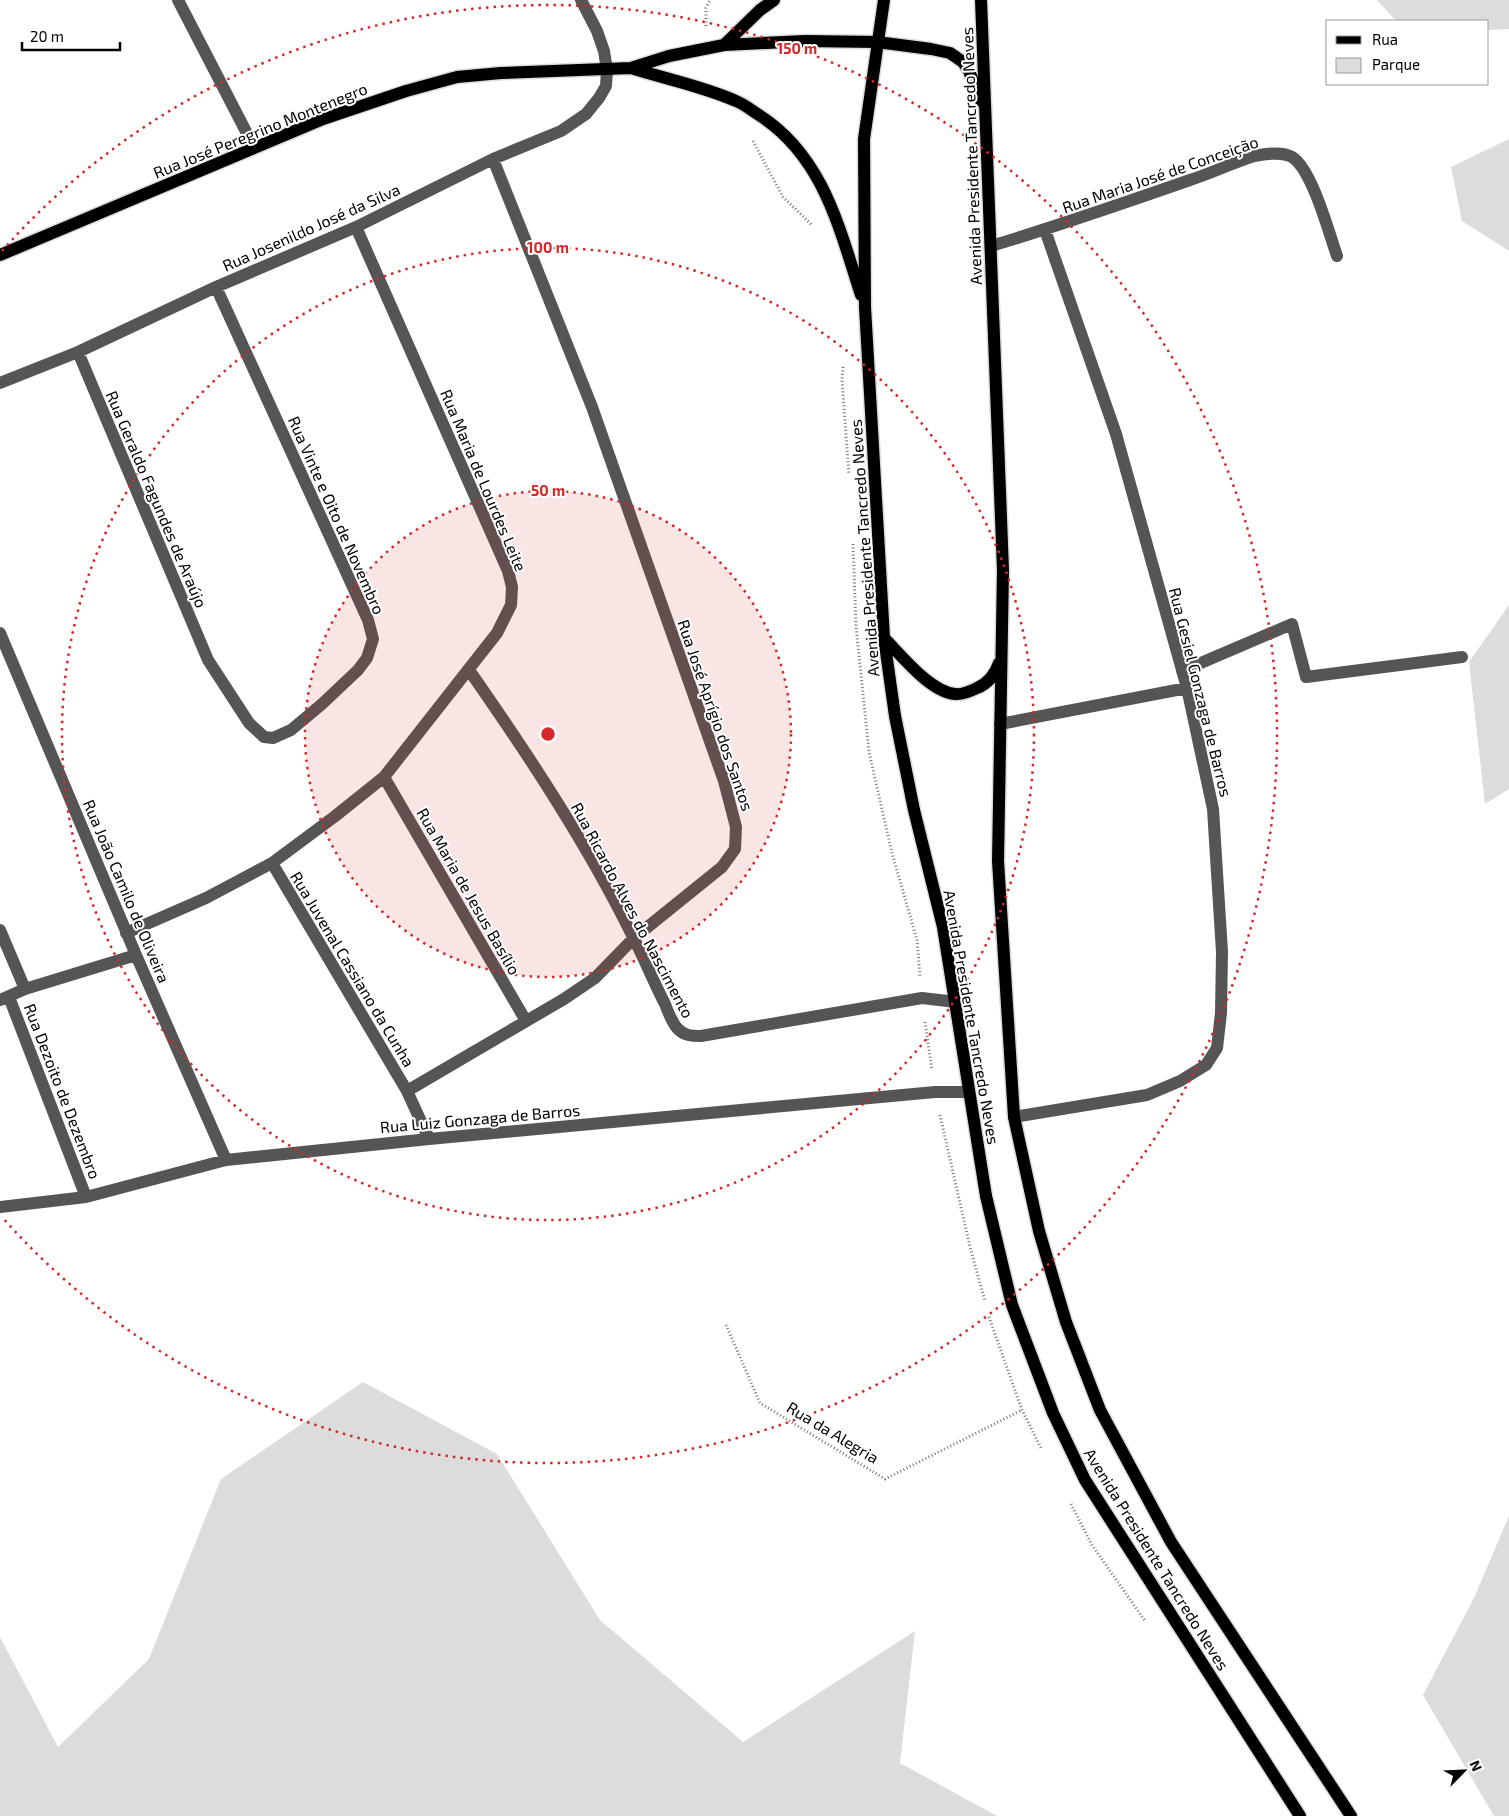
<svg xmlns="http://www.w3.org/2000/svg" width="1509" height="1816" font-family="'Exo 2',sans-serif">
  <rect width="100%" height="100%" fill="#fff"/>
  <path fill="#dcdcdc" d="M1377,0H1509V29L1488,30V21H1396Z
    M1509,139V251L1462,221L1451,167Z
    M1509,605V789L1485,804L1469,662Z
    M363,1382L497,1454L600,1620L743,1742L915,1631L900,1763L997,1816H0V1637L58,1747L149,1659L221,1479Z
    M1509,1516V1816H1494L1423,1695L1474,1598Z"/>
  <g fill="none" stroke-linecap="round" stroke-linejoin="round">
    <defs>
      <path id="major" d="M884,0L864,139L865,307L884,638L895,716L914,810L943,927L986,1196L1012,1305L1053,1413L1085,1480L1300,1816
        M981,0L1003,570L998,861L1014,1117L1039,1231L1066,1322L1100,1410L1171,1542L1351,1816
        M724,45L760,10L774,0
        M631,68C666,79 702,86 736,101C744,104 751,110 759,115C823,156 839,227 861,295
        M0,255L323,119L406,91L457,77L501,73L631,68L669,56L724,45L805,41L877,42L931,49L950,53L963,62L969,71L981,101
        M884,638C901,655 930,692 955,694C963,695 971,691 977,688C989,683 995,675 999,663"/>
    </defs>
    <use href="#major" stroke="#dbdbdb" stroke-width="15"/>
    <path stroke="#777" stroke-width="3" stroke-dasharray="1 2.5" stroke-linecap="butt" d="M706,26V8L710,0
      M753,141L783,197L812,225
      M843,367L842,380L849,475
      M853,544L856,626L869,752L892,853L917,940L920,976
      M925,1022L932,1070
      M940,1115L970,1247L985,1301
      M989,1317L1022,1410L1042,1450
      M726,1325L760,1403L885,1479L1022,1410
      M1071,1504L1092,1545L1145,1621"/>
    <path stroke="#555" stroke-width="12" d="M178,0L254,147
      M991,246C1058,226 1124,203 1190,180C1212,173 1232,163 1254,156C1265,154 1282,151 1292,157C1312,169 1329,233 1337,256
      M78,352L208,660L249,723L264,737L273,738L291,730L322,704L358,670L367,658L373,639L368,620L216,287
      M0,383L78,352L216,287L356,227L493,159L561,131L586,114L599,98L606,86L607,70L604,51L597,31L581,0
      M0,633L136,955L226,1160
      M469,670C529,756 588,845 634,939C645,960 654,983 665,1004C668,1012 672,1022 677,1028C684,1036 692,1036 701,1036L922,998L956,1002
      M1182,671L1292,624L1306,677L1462,657
      M1000,724L1187,688
      M384,777L526,1021
      M272,863L407,1091
      M0,930L25,989
      M126,933L206,898L272,863L334,817L384,777L497,633L511,605L512,587L508,571L356,227
      M9,997L86,1197
      M0,1000L25,989L136,955
      M1014,1117L1147,1095L1180,1081L1206,1065L1217,1048L1221,1013L1222,952L1213,809L1187,688L1116,434L1045,230
      M429,1139L407,1091L564,999L595,978L634,938L722,867L735,849L736,827L724,781L592,407L493,159
      M0,1207L86,1197L226,1160L429,1139L935,1092H968"/>
    <use href="#major" stroke="#000" stroke-width="12"/>
  </g>
  <circle cx="548" cy="734" r="243" fill="#d62828" fill-opacity=".12"/>
  <g fill="none" stroke="#d62828" stroke-width="2.5" stroke-dasharray="2.5 5">
    <circle cx="548" cy="734" r="243"/>
    <circle cx="548" cy="734" r="486"/>
    <path d="M2 251A729 729 0 1 1 2 1217"/>
  </g>
  <g text-anchor="middle" dominant-baseline="central" stroke-width="4" stroke-linejoin="round" paint-order="stroke">
    <g font-size="16" fill="#000" stroke="#fff">
      <text transform="translate(260 130) rotate(-22)">Rua José Peregrino Montenegro</text>
      <text transform="translate(971 156) rotate(-92)">Avenida Presidente Tancredo Neves</text>
      <text transform="translate(1160 174) rotate(-19)">Rua Maria José de Conceição</text>
      <text transform="translate(311 227) rotate(-24)">Rua Josenildo José da Silva</text>
      <text transform="translate(484 480) rotate(67)">Rua Maria de Lourdes Leite</text>
      <text transform="translate(157 499) rotate(67)">Rua Geraldo Fagundes de Araújo</text>
      <text transform="translate(337 515) rotate(66)">Rua Vinte e Oito de Novembro</text>
      <text transform="translate(864 548) rotate(-94)">Avenida Presidente Tancredo Neves</text>
      <text transform="translate(1201 692) rotate(76)">Rua Gesiel Gonzaga de Barros</text>
      <text transform="translate(716 715) rotate(71)">Rua José Aprígio dos Santos</text>
      <text transform="translate(127 891) rotate(67)">Rua João Camilo de Oliveira</text>
      <text transform="translate(469 891) rotate(60)">Rua Maria de Jesus Basílio</text>
      <text transform="translate(633 910) rotate(62)">Rua Ricardo Alves do Nascimento</text>
      <text transform="translate(353 969) rotate(59)">Rua Juvenal Cassiano da Cunha</text>
      <text transform="translate(972 1017) rotate(80)">Avenida Presidente Tancredo Neves</text>
      <text transform="translate(63 1091) rotate(69)">Rua Dezoito de Dezembro</text>
      <text transform="translate(480 1118) rotate(-5)">Rua Luiz Gonzaga de Barros</text>
      <text transform="translate(833 1432) rotate(31)">Rua da Alegria</text>
      <text transform="translate(1157 1559) rotate(58)">Avenida Presidente Tancredo Neves</text>
    </g>
  </g>
  <circle cx="548" cy="734" r="8" fill="#d62828" stroke="#fff" stroke-width="2.5"/>
  <g font-size="15" text-anchor="middle" font-weight="bold" fill="#d62828" stroke="#fff" stroke-width="4" stroke-linejoin="round" paint-order="stroke">
    <text x="797" y="54">150 m</text>
    <text x="548" y="253">100 m</text>
    <text x="548" y="496">50 m</text>
  </g>
  <rect x="1326" y="20" width="162" height="65" fill="#ffffff" stroke="#999999"/>
  <rect x="1336" y="36" width="25" height="8" fill="#000000" stroke="#999999"/>
  <text x="1372" y="45" font-size="15" fill="#000000">Rua</text>
  <rect x="1336" y="58" width="25" height="15" fill="#dcdcdc" stroke="#999999"/>
  <text x="1372" y="70" font-size="15" fill="#000000">Parque</text>
  <g transform="translate(1464 1771) rotate(66)" stroke="#ffffff" stroke-width="4" paint-order="stroke">
  <path d="M0-4L9 19L0 12L-9 19Z" fill="#000000"/>
  <text y="-8" font-size="14" font-weight="bold" text-anchor="middle" fill="#000000">N</text>
  </g>
  <path d="M22 42v8h98v-8" fill="none" stroke="#000000" stroke-width="2.5"/>
  <text x="30" y="42" font-size="15" fill="#000000" stroke="#ffffff" stroke-width="4" paint-order="stroke">20 m</text>
</svg>
